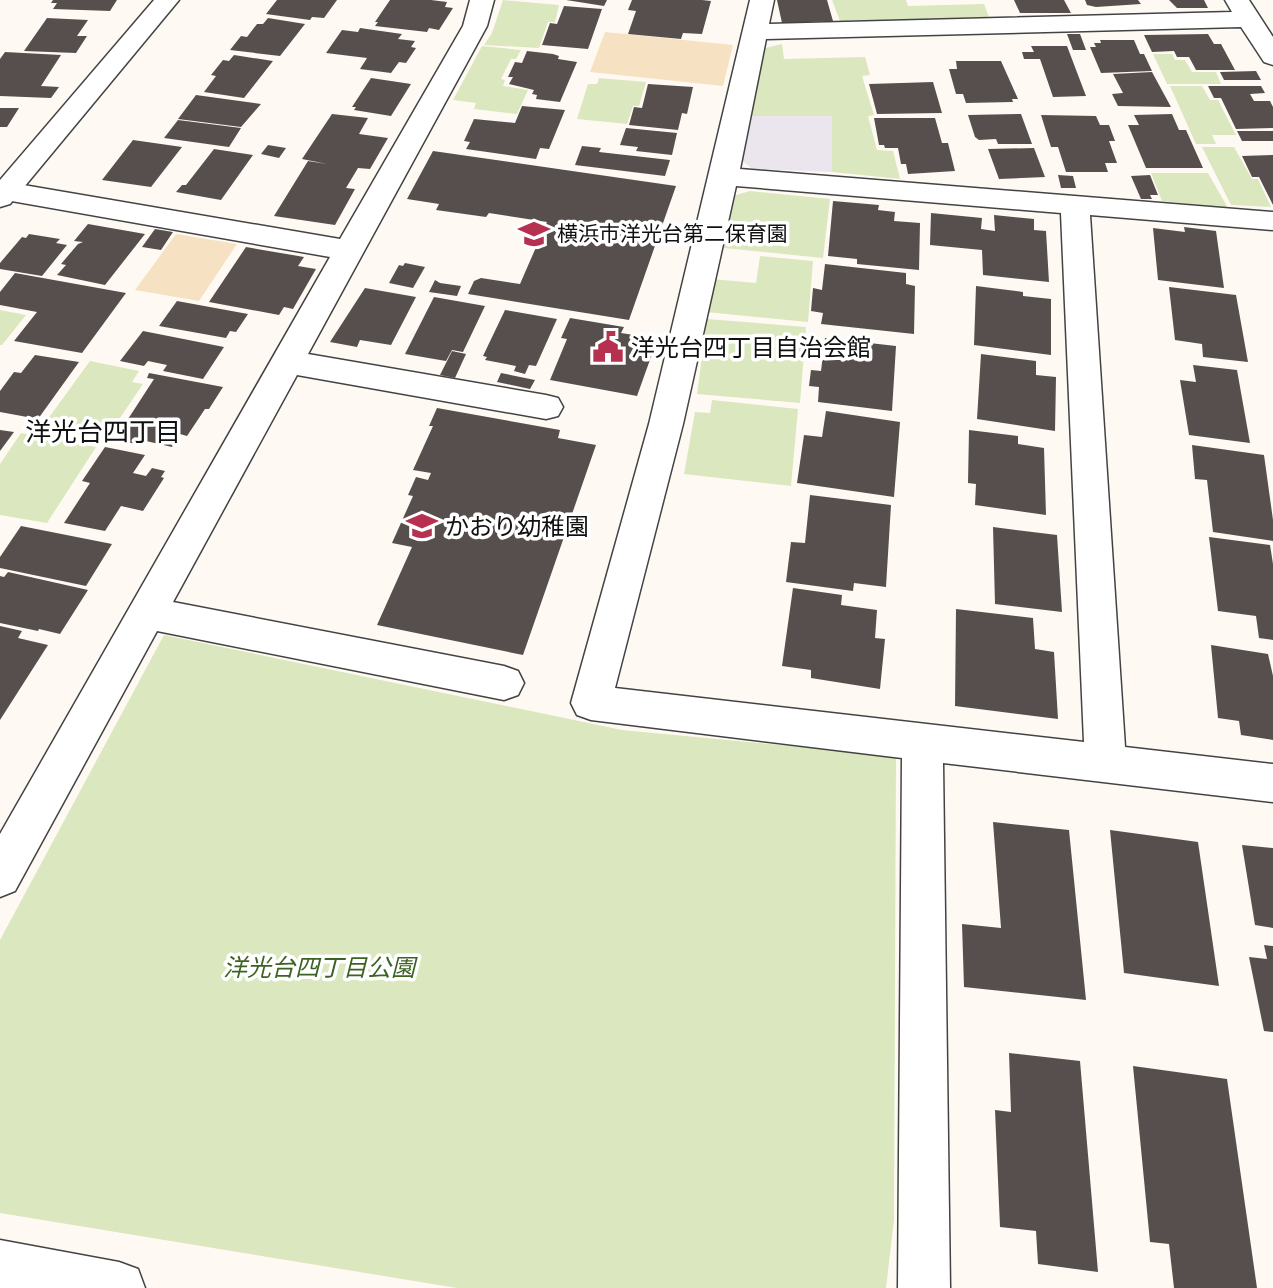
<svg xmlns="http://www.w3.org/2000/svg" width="1273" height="1288" font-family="'Crimson Pro','Noto Sans JP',serif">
  <rect width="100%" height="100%" fill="#fefaf3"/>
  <path fill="#ebe5ed" d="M749,116H832V172L753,169L738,158Z"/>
  <path fill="#dbe7be" d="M503,0L559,5L555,22H548L539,48L484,45L492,33Z
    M832,0H906L908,6L984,4L989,17L840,21Z
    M782,44L784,59L865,57L870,75L862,76L874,115L868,116L877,150L893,151L900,179L832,172V116H749L761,49Z
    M482,46L521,50L516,59H511L501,79L505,80L503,86L528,90L517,114L474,109L476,103L453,100Z
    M1153,54H1172L1175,60H1185L1192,72H1216L1221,84H1167Z
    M599,78L646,82L639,106H633L627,124L577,119L588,84H597Z
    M1170,86H1202L1210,100H1218L1236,135H1212L1216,144H1196Z
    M1202,147H1234L1252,179H1258L1271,207L1231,205Z
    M1151,173H1208L1228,208L1162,201Z
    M750,191L830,199L823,258L724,248L733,196Z
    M760,256L813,261L808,322L706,312L711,279L756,283Z
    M0,310L26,315L2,345H0Z
    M707,319L806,327L800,403L697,394Z
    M90,361L139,371L132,382L143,384L105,440L42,427Z
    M712,400L798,409L791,486L684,474L695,412L710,413Z
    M21,433L96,447L47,523L0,515V464Z
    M164,635L622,730L896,756L894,1220L886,1288H457L0,1213V940Z"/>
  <path fill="#f6e1c3" d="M605,32L733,45L723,86L590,72Z
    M176,234L237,244L199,301L135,290Z"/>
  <path fill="#574f4d" d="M53,0H117L110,11L53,9L57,3H51Z
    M277,0H337L324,18L312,17L310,20L266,14Z
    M390,0H431L447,2L445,7L453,8L439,30L429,28L427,32L375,26L378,22H375Z
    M566,0H607L604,6Z
    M632,0H702L711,1L702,34L683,33L681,39L628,34L636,11L628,10Z
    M777,0H827L833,21L782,23Z
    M1014,0H1064L1071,13H1020Z
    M1085,0H1138L1141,4L1096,7L1087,5Z
    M1169,0H1204L1208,8H1177Z
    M564,6L602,9L588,49L542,45L550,23L557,24Z
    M47,18L88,20L77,36H87L76,53L24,51Z
    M268,18L305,24L280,56L230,50L241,36L247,37L257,24H263Z
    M360,28L402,34L398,39L415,41L411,47L416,48L406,63L399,62L391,73L360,69L367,58L326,53L342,30L358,32Z
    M1067,34H1080L1086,50H1073Z
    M1208,34L1214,44H1221L1235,70H1196L1189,57H1177L1174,51L1152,52L1144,35Z
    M1100,40H1134L1140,54H1144L1152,71L1101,73L1090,47H1096L1094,43H1101Z
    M1031,46H1067L1086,96L1053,97L1040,59H1024L1022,52H1034Z
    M527,51L553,54L559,56L558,59L577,62L560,102L536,99L537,95L532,94L534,90L509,84L513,77H508L515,62L522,63Z
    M5,52L61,55L41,86L59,87L51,98L0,96V59Z
    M234,55L273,61L244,98L204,92L216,76L211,75L223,60L229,61Z
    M956,61H1001L1018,99H1012L1013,102L966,103L963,94H956L949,69H957Z
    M1256,71L1261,80H1224L1220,72Z
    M1152,72L1171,107L1118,106L1112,94L1123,93L1113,74Z
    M371,78L411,84L391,116L354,110L356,107H352Z
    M933,82L942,113L877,114L869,84Z
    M648,84L693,87L687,114L682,113L678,130L629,125L634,107L642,108Z
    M1208,86H1261L1265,93L1250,94L1254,101H1270L1273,107V128L1236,129L1221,98H1214Z
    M196,95L261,104L241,127L178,119Z
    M522,106L565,110L549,149L540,148L536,159L466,149L470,142L464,141L474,119L515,123Z
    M0,108H19L7,127H0Z
    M332,114L368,118L359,134L388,138L370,169L358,168L346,188L355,189L335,225L274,216L308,161L327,164L302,159Z
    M1021,114L1032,144H998L996,139L979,140L975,137L968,115Z
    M1172,114L1179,130H1186L1203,168H1146L1128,125H1139L1134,115Z
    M1041,115L1096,116L1100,125H1109L1115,141H1109L1117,163H1105L1108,172H1066L1058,147H1051Z
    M874,118H935L942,143H948L955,171L908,174L906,164H901L898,148H885L884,145H879Z
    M178,120L241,128L229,147L164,138Z
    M626,128L677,133L672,155L636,151L638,147L620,145Z
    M1237,131H1273V141H1242Z
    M133,140L182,147L151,187L102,180Z
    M268,145L286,148L279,158L261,154Z
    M582,146L601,148L599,152L670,160L665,176L575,165Z
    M1034,148L1045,177L999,179L988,149Z
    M214,149L253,155L221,200L176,192L182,185H186Z
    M433,151L676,186L629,320L468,294L474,281L481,278L520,284L547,222L489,213L486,217L436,210L439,204L407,199Z
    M1273,155V205L1259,177H1252L1242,156Z
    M1058,175L1073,176L1076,188H1061Z
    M1150,175L1158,195H1150L1152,199H1141L1131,176Z
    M833,201L879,205L878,210L895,212L894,221L920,223L919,270L857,264V259L828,256Z
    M931,213L982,218L981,229L995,231L994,215L1034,219V230L1046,231L1049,282L983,275L982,250L930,245Z
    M88,224L145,234L105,285L57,275L66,265L61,264L78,244L83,242L74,241Z
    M1184,227L1216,231L1224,288L1158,280L1153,228L1185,232Z
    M155,229L173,232L161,250L142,247Z
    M29,234L60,239L56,243L67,245L42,276L0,269V263L22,237L26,238Z
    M246,247L304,257L298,266L316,269L293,309L284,307L279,315L209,302Z
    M405,263L425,267L413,288L389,283L399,265L403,266Z
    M825,264L906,273V284L915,286L914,334L821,324L823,313L811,311L813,288L822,290Z
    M15,273L126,293L82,353L14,341L37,312L0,305V292Z
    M435,280L440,283L461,286L457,296L429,292Z
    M976,286L1023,292V296L1051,299V355L974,345Z
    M1169,287L1236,295L1248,362L1203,357L1202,344L1175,340Z
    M365,288L416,297L391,345L360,340L357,347L330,342Z
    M434,297L485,306L463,352L452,350L446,361L405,354Z
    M177,301L248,314L236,332L230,331L226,338L159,326Z
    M505,310L557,319L536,366L529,365L525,374L514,371L516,366L485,360L487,357L483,356Z
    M570,318L624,327L621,333L653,338L652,342L656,343L637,396L550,380L567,339L561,338Z
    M143,331L224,347L203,379L163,371L167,365L148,361L144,366L120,361Z
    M825,338L896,346L892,411L818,402L819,387L809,386L811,370L821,371Z
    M452,351L466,354L455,378L440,375Z
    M981,354L1036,361V375L1056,377L1055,431L977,419Z
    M35,355L79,362L38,419L0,412V391L14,372L21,373Z
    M1193,365L1237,370L1250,443L1189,435L1180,380L1196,382Z
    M149,373L223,387L209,409H205L187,436L180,434L172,447L146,441L143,445L125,442L130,435L119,433L154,379L147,378Z
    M501,373L535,380L530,389L497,382Z
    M437,408L560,430L558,438L596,445L523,655L377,625L412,547L392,543L413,496L408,495L416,477L428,480L431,473L413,470L433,426H429Z
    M826,411L900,422L894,497L797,483L804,435L822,437Z
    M0,430L14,432L0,451Z
    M969,430L1018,436V444L1044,448L1046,515L975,505L976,484L968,483Z
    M1192,445L1264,455L1273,520V541L1213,532L1207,480L1195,479Z
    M105,447L145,455L133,473L146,476L152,468L165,471L161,477L164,478L143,511L121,506L105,531L64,523L90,483L82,481Z
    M810,495L891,505L886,587L854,583L853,591L786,582L791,542L805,543Z
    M21,526L112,544L86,586L0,568V557Z
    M993,527L1057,535L1062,612L995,604Z
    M1209,537L1270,545L1273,564V640L1259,638L1256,616L1218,611Z
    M8,572L88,590L60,634L39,629L38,631L0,623V576L4,577Z
    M793,588L842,595L841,605L877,610L875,638L885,639L880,689L811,678V670L782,666Z
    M956,609L1033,618L1035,649L1054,652L1058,719L955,706Z
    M0,626L22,631L18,638L48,645L0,720Z
    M1211,645L1268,654L1273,676V740L1241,735L1239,721L1218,718Z
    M993,822L1069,830L1086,1000L964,987L962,924L1001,928Z
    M1110,830L1198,842L1219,986L1124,973Z
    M1242,845L1273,848V928L1255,925Z
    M1264,945L1273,946V1032L1264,1031L1249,957L1267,959Z
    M1009,1053L1080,1061L1098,1272L1038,1264L1036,1231L1000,1227L995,1110L1011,1112Z
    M1133,1066L1227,1079L1257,1288H1174L1169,1244L1150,1242Z"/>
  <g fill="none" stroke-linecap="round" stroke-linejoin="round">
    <defs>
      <path id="minor" d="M470,0H494L487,26L308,354L546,395L558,398L563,407L558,416L546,419L297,375L173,602L504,666L518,671L524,683L518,695L504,700L157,631L15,891L0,897V834L330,257L0,199V181L340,239L463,26Z
        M750,0H774L769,24L1232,12L1225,0H1249L1273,37V65L1264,62L1241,27L766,39L740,169L1273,212V230L1090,215L1125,747L1273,764V802L943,763L950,1288H898L902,758L591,720L577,715L571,703L649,424ZM736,186L1061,213L1084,742L615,688L683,424Z"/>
      <path id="tertiary" d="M154,0H179L10,204L0,207V180Z
        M0,1240L119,1262L138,1269L145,1288H0Z"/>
    </defs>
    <use href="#minor" stroke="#434343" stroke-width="3"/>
    <use href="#tertiary" stroke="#434343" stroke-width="3"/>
    <use href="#minor" fill="#fff" fill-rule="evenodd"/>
    <use href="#tertiary" fill="#fff" fill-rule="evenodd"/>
  </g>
  <defs>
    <symbol id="school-bare" viewBox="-9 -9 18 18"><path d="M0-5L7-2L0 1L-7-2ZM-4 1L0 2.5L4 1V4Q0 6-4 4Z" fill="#b63150" stroke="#fff" stroke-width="2.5" paint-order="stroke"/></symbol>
    <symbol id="civic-bare" viewBox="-9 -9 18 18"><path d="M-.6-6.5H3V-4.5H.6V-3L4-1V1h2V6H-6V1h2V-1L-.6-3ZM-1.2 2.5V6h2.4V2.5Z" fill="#b63150" stroke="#fff" stroke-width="2.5" paint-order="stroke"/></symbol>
  </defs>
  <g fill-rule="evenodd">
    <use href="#school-bare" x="512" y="212" width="44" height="44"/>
    <use href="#civic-bare" x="586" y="325" width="44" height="44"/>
    <use href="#school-bare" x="400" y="504" width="44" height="44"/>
  </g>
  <g text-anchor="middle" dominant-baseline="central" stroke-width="7" stroke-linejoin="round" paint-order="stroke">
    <g font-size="21" fill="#101010" stroke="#fff" text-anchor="start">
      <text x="557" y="234">横浜市洋光台第二保育園</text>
    </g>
    <g font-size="24" fill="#101010" stroke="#fff" text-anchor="start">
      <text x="631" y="347">洋光台四丁目自治会館</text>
      <text x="445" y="526">かおり幼稚園</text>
    </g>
    <g font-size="24" font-style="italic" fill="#3d6324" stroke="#fff">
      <text x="319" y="967">洋光台四丁目公園</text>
    </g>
    <g font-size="26" fill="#101010" stroke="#fff">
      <text x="103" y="432">洋光台四丁目</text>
    </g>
  </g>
</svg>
